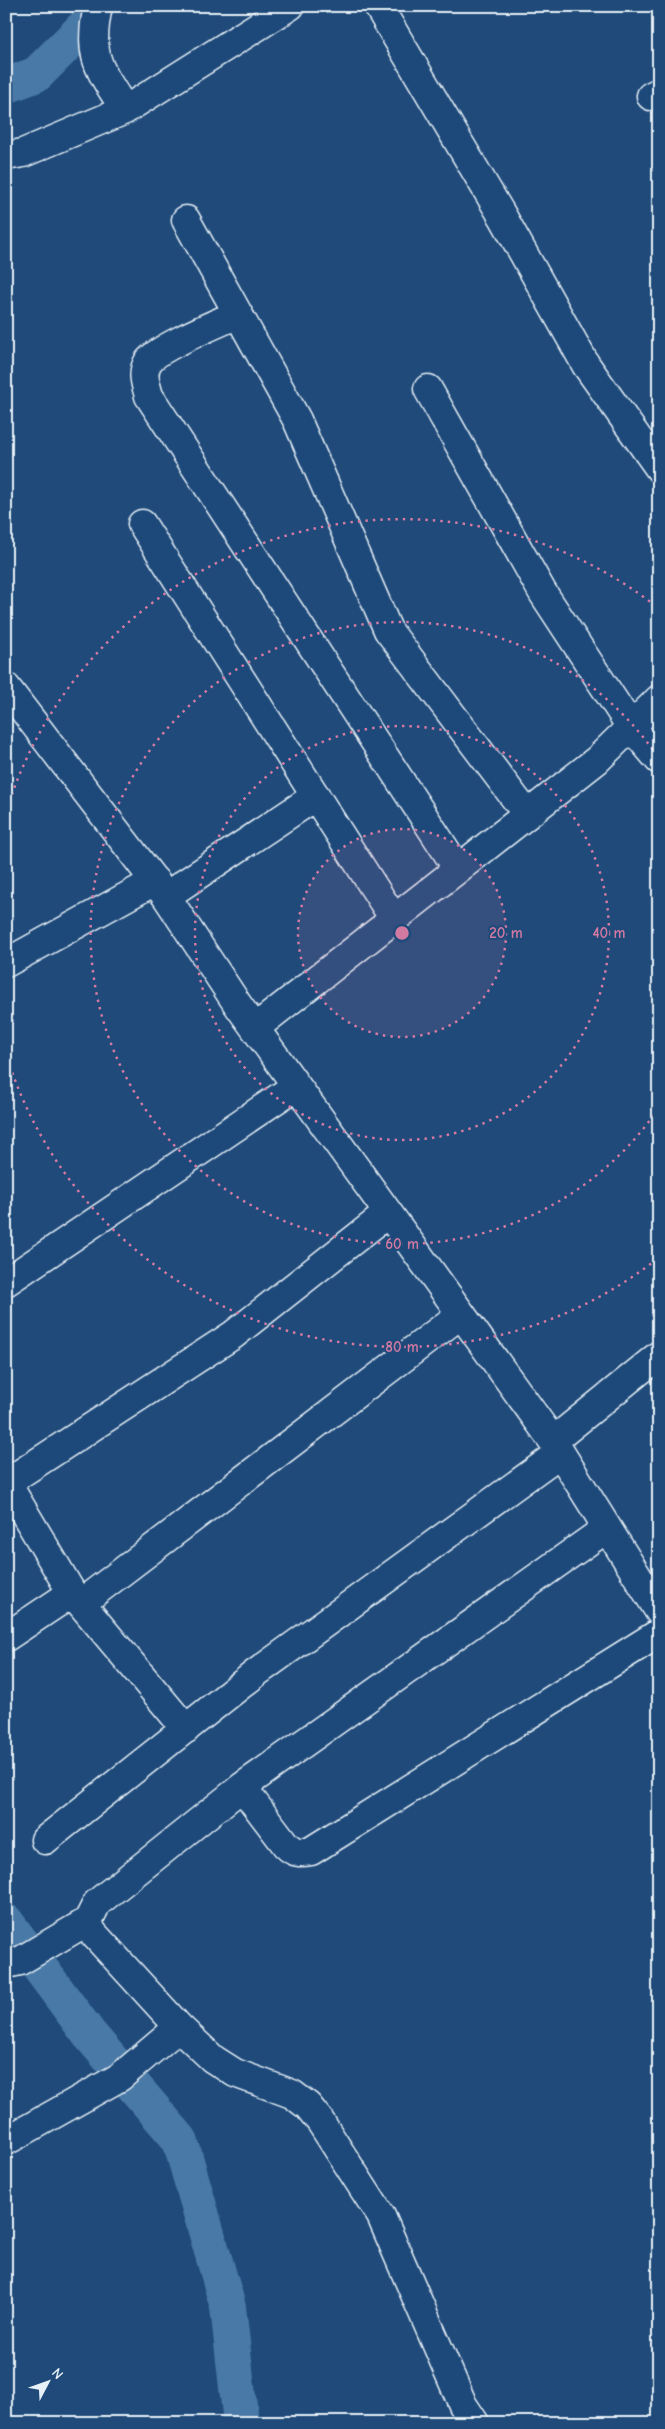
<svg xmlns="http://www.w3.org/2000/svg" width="665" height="2429" font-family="'Comic Neue',sans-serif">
  <rect width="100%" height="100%" fill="#1f4a7a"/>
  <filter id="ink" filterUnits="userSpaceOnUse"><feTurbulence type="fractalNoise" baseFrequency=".02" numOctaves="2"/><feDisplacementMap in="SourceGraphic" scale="10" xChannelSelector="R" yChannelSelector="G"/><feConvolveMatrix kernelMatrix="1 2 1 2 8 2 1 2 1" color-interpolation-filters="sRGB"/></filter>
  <g filter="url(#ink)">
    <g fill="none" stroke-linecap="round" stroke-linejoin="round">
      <path stroke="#4979a6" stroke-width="36" d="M6,86L37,74L89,22L90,6
        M6,1922L89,2034L180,2140L228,2307L241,2423"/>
      <defs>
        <path id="minor" d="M98,6C87,58 99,68 125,110
          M378,6L503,217L586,365L659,468
          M651,96L659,92
          M6,156L23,153L125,110L290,6
          M186,220L297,420L388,630L527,814
          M238,314C220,322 157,348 148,362C141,374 146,384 149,396L458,869
          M428,389L543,593L631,727L659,760
          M142,524L394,919
          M166,896L316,796
          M6,963L155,881
          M255,1028L597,760L659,699
          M6,1282L296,1086
          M6,1482L72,1593L186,1729
          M6,1483L233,1335L388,1213
          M81,1603L461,1314
          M6,1637L72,1593
          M242,1787L286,1845C294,1853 300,1853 311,1851L659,1633
          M45,1840L256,1673L560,1453
          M6,1964L20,1961L88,1921
          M6,2141L120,2077L179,2027
          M475,2423L463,2405L381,2216L320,2121L308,2106L292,2094L235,2073L213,2059L179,2027L92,1932L88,1921L97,1903L242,1787L607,1528"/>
        <path id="tertiary" d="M6,687L166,896L238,1005L553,1441L659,1611
          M553,1441L659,1355"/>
      </defs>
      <use href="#minor" stroke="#e8f1f8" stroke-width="31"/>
      <use href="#tertiary" stroke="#e8f1f8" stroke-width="31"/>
      <use href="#minor" stroke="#1f4a7a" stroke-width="28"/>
      <use href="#tertiary" stroke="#1f4a7a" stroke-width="28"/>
    </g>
  </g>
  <circle cx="402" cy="933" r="104" fill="#d37aa2" fill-opacity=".12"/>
  <g fill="none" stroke="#d37aa2" stroke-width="2.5" stroke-dasharray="2.5 5">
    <circle cx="402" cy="933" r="104"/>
    <circle cx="402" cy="933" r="207"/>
    <path d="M658 1109A311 311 0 1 1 658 757"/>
    <path d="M657 1259A414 414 0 0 1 7 1057M7 809A414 414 0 0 1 657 607"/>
  </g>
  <circle cx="402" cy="933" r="8" fill="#d37aa2" stroke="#1f4a7a" stroke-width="2.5"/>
  <g font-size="15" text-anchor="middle" font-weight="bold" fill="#d37aa2" stroke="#1f4a7a" stroke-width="4" stroke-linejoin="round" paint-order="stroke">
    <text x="506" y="938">20 m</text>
    <text x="609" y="938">40 m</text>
    <text x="402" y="1249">60 m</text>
    <text x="402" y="1352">80 m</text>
  </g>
  <rect width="665" height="2429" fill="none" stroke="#1f4a7a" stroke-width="25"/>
  <rect x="12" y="12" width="640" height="2404" fill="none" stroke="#e8f1f8" stroke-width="2" filter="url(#ink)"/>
  <g transform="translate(48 2382) rotate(49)" stroke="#1f4a7a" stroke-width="4" paint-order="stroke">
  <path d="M0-4L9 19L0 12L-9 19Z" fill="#e8f1f8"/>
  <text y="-8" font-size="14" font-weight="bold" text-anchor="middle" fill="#e8f1f8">N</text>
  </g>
</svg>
